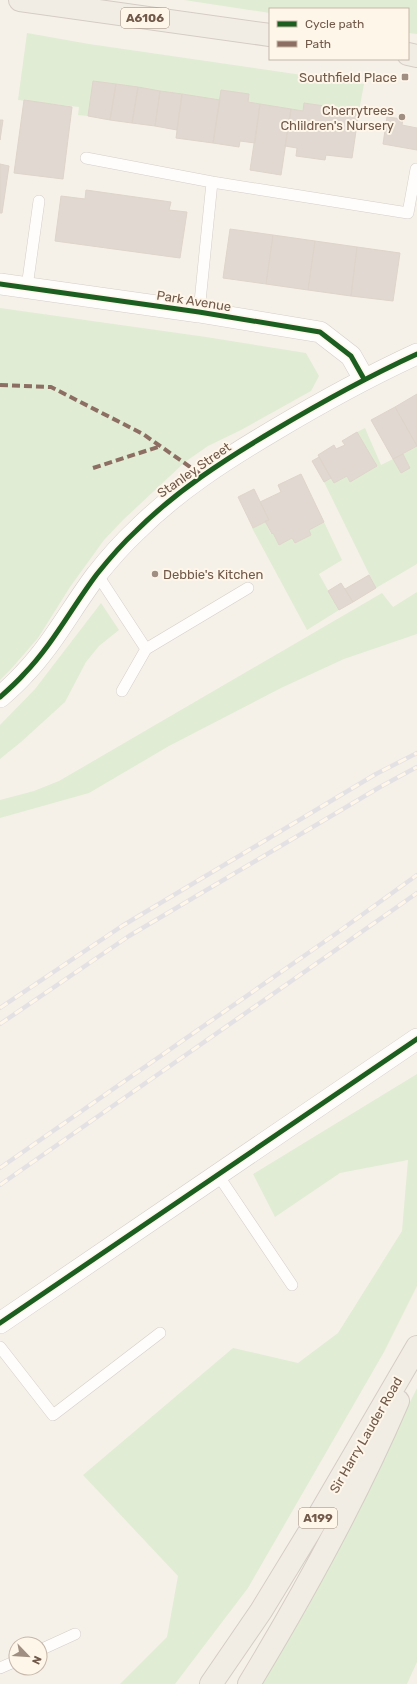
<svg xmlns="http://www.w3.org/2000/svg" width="417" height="1684" font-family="Rubik,sans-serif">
  <rect width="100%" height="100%" fill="#f5f1e9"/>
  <path fill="#e1ecd4" d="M184,0H417V34L408,33V9H270V13Z
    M27,33L89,44L364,84L359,111L305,103L303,111L248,102L249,94L222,90L220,100L94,81L88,116L78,115L79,107L18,100Z
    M0,308L206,337L306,353L319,376L311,391L241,430L208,446L185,462L123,520L104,540L70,587L38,638L11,669L0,680Z
    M365,428L381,465L393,459L401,473L410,467L403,454L417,446V564L376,588L324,482L331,478L334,483L347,476L350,482L377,466L357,432Z
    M265,521L271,534L273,533L279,545L292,538L295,543L311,535L309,530L324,522L342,560L319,574L339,610L307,630L252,528Z
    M417,592V634L344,659L281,688L169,746L89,793L0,818V800L34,791L59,781L382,593L393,607Z
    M101,603L119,630L99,646L86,662L65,702L21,742L0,759V725L35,689Z
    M417,1074V1286L384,1352L248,1588L175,1684H120L167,1637L178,1576L83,1475L233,1348L298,1363L338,1333L402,1231L408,1160L340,1173L275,1217L253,1174Z
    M417,1388V1662L407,1684H262L310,1603Z"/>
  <path fill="#e1d9d1" stroke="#ded4cb" d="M93,81L116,84L110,120L88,116Z
    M116,84L138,87L132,123L110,120Z
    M138,87L160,91L155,126L132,123Z
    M221,90L249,94L248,102L260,104L255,143L240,141L239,147L213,143Z
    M160,91L182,94L177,130L155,126Z
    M182,94L220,100L213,143L176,138Z
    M24,100L72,107L63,179L14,173Z
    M304,103L359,111L352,158L326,155L325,160L296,156L297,148L285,146L291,109L303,111Z
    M260,104L291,109L281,175L250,170Z
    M387,117L403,119L402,125L417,128V150L383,144Z
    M0,120H3L0,140Z
    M0,164L9,166L2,213H0Z
    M86,190L171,202L169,210L187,212L180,258L55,241L61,196L85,199Z
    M230,229L273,235L266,284L223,278Z
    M273,235L315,241L308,290L266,284Z
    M315,241L357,247L351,296L308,290Z
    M357,247L400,253L393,301L351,296Z
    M417,394V446L395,407Z
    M395,407L417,446L393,459L371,420Z
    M357,432L377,466L350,482L347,476L334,483L318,455L334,445L336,449L345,445L342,441Z
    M403,454L410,468L401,473L393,459Z
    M319,457L331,478L324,482L312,461Z
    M301,474L324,522L309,530L311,535L295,543L292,538L279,545L273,533L272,534L265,521L269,520L260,502L281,492L278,485Z
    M254,489L269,520L253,528L238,497Z
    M369,575L376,588L353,602L345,589Z
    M341,583L353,602L339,610L328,591Z"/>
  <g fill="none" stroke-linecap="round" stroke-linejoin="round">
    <defs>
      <path id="lane" d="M86,158L212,182L408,213L416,169
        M27,287L39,201
        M199,312L212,182
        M97,574L146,649L248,588
        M122,691L146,649
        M218,1175L292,1285
        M0,1347L53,1415L160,1333
        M40,1650L75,1634
        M0,1668L16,1661"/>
      <path id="street" d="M0,284L199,312L320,332L351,356L364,379
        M0,697C8,690 17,682 24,674C53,644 72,607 97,574C109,559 122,544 136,531C176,491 224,460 273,431C320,403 367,377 417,354
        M0,1323L417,1039"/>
      <path id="primary" d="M20,0L270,35
        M408,54L417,56
        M211,1684L261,1611L308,1534L417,1347
        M249,1684C304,1593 356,1499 398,1401"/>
    </defs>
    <use href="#lane" stroke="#d4cec7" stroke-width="12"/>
    <use href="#street" stroke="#d4cec7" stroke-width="22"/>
    <use href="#primary" stroke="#d4ccc5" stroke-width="24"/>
    <use href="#lane" stroke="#fefdfc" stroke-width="11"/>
    <use href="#street" stroke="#fefdfc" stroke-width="21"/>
    <use href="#primary" stroke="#f1ede5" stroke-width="22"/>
    <defs>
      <path id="rail" d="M0,1008L122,926L376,774L417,753
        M0,1024L129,936L380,787L417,767
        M0,1168L334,935L417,875
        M0,1185L417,893"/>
    </defs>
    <use href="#rail" stroke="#e4e1e4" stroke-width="4.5"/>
    <use href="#rail" stroke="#fef6e9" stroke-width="3" stroke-dasharray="9" stroke-linecap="butt"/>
    <path stroke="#8d6e63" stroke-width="4" stroke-dasharray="8 4" stroke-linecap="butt" d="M0,385L51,387L143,434L203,476
      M93,468L161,446"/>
    <defs>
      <path id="cycleway" d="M0,284L199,312L320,332L351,356L364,379
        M0,697C8,690 17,682 24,674C53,644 72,607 97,574C109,559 122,544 136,531C176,491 224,460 273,431C320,403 367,377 417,354
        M0,1323L417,1039"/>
    </defs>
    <use href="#cycleway" stroke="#fef6e9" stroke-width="8"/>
    <use href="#cycleway" stroke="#1b5e20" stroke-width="5"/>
  </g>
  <g fill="#a08e82" stroke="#fef6e9" stroke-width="1.5">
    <rect x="401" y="73" width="8" height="8" rx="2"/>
    <circle cx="402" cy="117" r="4"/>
    <circle cx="155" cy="574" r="4"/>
  </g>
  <g text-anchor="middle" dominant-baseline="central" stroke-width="4" stroke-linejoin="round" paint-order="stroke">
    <g fill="#fef6e9" stroke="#9c887a" stroke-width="1">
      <rect x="121" y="8" width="48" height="20" rx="3"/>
      <rect x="299" y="1508" width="38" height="20" rx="3"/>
    </g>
    <g font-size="12" font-weight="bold" fill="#72594a">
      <text x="145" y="18">A6106</text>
      <text x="318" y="1518">A199</text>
    </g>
    <g font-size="13" fill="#72594a" stroke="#fef6e9" text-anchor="end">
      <text x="397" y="77">Southfield Place</text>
      <text x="394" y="110">Cherrytrees<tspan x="394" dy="15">Chlildren's Nursery</tspan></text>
      <text x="163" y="574" text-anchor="start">Debbie's Kitchen</text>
    </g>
    <g font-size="13" fill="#72594a" stroke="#fef6e9">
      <text transform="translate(194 301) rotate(9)">Park Avenue</text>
      <text transform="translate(194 470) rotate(-35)">Stanley Street</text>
      <text transform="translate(366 1435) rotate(-60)">Sir Harry Lauder Road</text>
    </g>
  </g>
  <rect x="269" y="8" width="140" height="52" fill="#fef6e9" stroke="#c6b7a9"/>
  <rect x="277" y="21" width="20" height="6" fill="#1b5e20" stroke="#c6b7a9"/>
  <text x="305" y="28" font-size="12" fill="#72594a">Cycle path</text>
  <rect x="277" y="41" width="20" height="6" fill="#8d6e63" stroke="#c6b7a9"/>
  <text x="305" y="48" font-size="12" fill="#72594a">Path</text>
  <g transform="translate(28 1656) rotate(115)"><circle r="19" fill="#fef6e9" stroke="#c6b7a9"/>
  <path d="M0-3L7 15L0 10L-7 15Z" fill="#a08e82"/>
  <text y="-6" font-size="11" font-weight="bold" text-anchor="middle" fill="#72594a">N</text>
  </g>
</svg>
